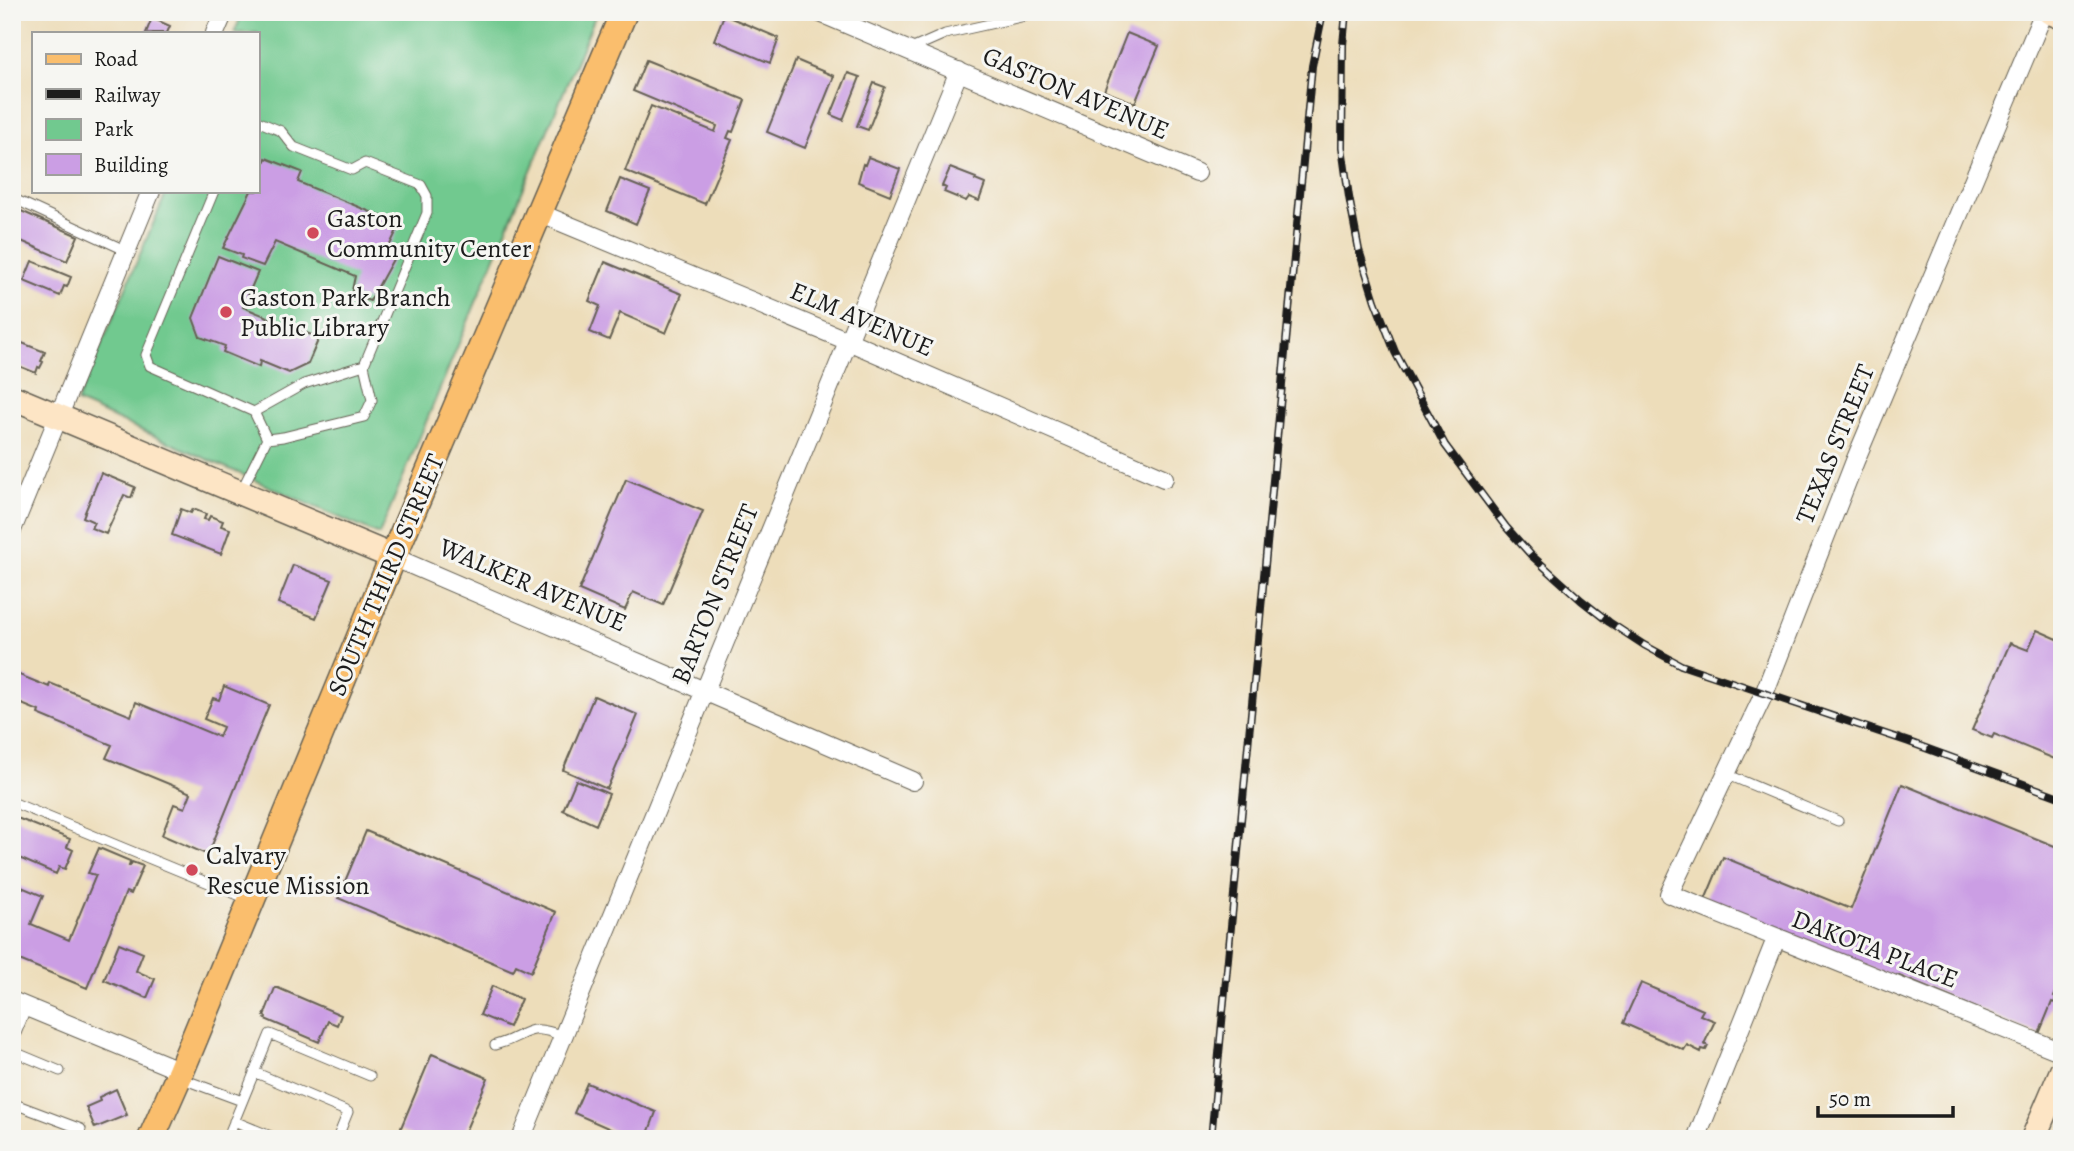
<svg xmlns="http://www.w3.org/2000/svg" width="2074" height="1151" font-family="Alegreya,serif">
  <rect width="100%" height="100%" fill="#f6f6f2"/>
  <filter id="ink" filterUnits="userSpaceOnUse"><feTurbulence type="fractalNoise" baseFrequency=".0143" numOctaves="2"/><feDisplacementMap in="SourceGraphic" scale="14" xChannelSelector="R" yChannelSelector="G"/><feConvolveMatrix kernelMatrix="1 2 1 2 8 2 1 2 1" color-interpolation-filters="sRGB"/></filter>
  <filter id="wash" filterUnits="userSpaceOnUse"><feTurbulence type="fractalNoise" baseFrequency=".00686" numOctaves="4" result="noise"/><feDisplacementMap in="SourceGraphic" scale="28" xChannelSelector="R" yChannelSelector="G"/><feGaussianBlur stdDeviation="1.57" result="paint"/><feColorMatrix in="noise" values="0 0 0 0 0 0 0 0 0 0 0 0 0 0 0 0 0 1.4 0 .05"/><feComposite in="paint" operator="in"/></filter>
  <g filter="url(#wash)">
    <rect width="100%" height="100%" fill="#edddba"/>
    <path fill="#71c98f" stroke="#467256" stroke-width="2" d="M243,12H597L379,535L77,402L167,191H257V33H234Z"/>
    <g id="blocks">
      <path fill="#cb9ee4" d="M724,15L779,38L770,63L714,40Z
        M152,18L170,26L167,33H146Z
        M1127,33L1159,46L1135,103L1104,91Z
        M646,60L745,100L733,132L730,131L727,138L732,140L705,204L625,171L651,106L715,132L717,126L633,91Z
        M796,60L834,76L805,148L767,132Z
        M848,73L860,77L843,120L831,115Z
        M874,83L885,87L868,130L857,126Z
        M868,157L900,169L890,195L858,182L863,164L865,165Z
        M266,158L302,172L298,182L400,224L388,249L397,252L370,301L351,295L355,276L275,242L263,266L241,258L242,255L223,248L251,191H257V178Z
        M950,168L976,178L975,180L985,184L979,201L969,197L966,201L944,192L946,188L942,186Z
        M620,179L650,191L636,224L607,211Z
        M12,207L78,236L67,261L12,237Z
        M218,256L258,272L243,307L319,338L308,364L289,373L260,361L259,367L223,352L225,346L200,337L193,318Z
        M32,261L71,277L67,287L64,286L60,296L24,281Z
        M605,262L682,294L666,333L620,313L609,340L590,332L600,306L589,301Z
        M12,339L45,352L41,361L43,362L40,368L38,367L36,373L19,366L18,369L14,367L15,365L12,363Z
        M101,473L135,487L131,498L124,495L106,534L91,528L94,522L83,517Z
        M626,479L703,511L663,605L633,592L625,610L579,590Z
        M181,509L191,513L193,509L206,514L204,519L208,520L210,516L223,521L221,526L230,529L221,554L172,535Z
        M293,565L332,580L316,618L278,603Z
        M2037,630L2062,641V762L1994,734L1992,738L1972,730L2010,643L2028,650Z
        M12,672L49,687L50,683L131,716L136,702L219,737L223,727L204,719L213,698L219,700L224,686L269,705L208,855L162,835L174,804L185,808L191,793L106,758L112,745L38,714L39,711L12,700Z
        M594,696L638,715L607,789L563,770Z
        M576,780L609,794L596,825L563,810Z
        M1902,784L2062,849V979L2054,997L2056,998L2055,1003L2052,1002L2039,1034L1897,975L1895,978L1705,900L1723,857L1851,909Z
        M12,816L70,839L67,847L73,850L65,869L59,867L56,874L12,855Z
        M366,831L556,912L531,972L516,965L513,971L338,898Z
        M99,848L130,861L129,866H130L132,862L143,866L131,894L126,892L87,988L12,957V883L43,896L31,924L69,940L96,875L88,873Z
        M119,943L143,953L136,971L155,979L147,998L104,980Z
        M1641,983L1703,1010L1700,1015L1715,1021L1704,1044L1708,1046L1706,1050L1702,1049L1701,1052L1687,1045L1684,1050L1623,1023Z
        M492,986L521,999L509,1027L480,1015Z
        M275,988H278L341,1015L337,1025L328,1021L319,1042L265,1019L266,1017L264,1016Z
        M432,1054L488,1078L462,1139H419L400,1130Z
        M587,1083L656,1112L646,1139H633L574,1113Z
        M116,1089L127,1115L95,1128L86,1107L100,1101L99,1097Z"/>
    </g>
  </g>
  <g filter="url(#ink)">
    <use href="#blocks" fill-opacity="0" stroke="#656053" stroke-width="2"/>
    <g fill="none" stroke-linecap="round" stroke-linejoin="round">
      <defs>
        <path id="lane" d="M911,49L945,34L1043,12
          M257,121L281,131L294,147L352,170L365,163L421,185L427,196V213L364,365L372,400L364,417L283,437L267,439
          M214,191L146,355L150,366L254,412L267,439
          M12,198L127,251
          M254,412L304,384L364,365
          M241,491L267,439
          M1726,774L1838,821
          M12,802L250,900
          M12,1043L27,1007
          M495,1045C529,1036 525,1021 563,1036
          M12,1051L60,1071
          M254,1072L348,1112L337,1139
          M180,1078L242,1101
          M12,1103L81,1129L77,1139
          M234,1121L278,1139
          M227,1139L270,1034L370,1076"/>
        <path id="street" d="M818,12L1197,173
          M2044,12L1855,461L1764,694L1669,894L2062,1052
          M215,33L224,12
          M539,213L848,341L1164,478
          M12,530L151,191
          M393,557L913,781
          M12,1001L181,1071
          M521,1139L959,71
          M1696,1139L1776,939"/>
        <path id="secondary" d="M2050,12L2062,17
          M12,397L393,557
          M2033,1139L2062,1071"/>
        <path id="primary" d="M151,1139L181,1071L393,557L624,12"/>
      </defs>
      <use href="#lane" stroke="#656053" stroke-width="11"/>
      <use href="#street" stroke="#656053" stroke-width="20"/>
      <use href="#secondary" stroke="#656053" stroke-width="27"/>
      <use href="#primary" stroke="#656053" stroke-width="29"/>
      <use href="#lane" stroke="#fff" stroke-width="9"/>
      <use href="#street" stroke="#fff" stroke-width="18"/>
      <use href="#secondary" stroke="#fde5c5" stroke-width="24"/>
      <use href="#primary" stroke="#fabe6d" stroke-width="26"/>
      <defs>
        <path id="rail" d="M1346,12L1343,45L1342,147L1349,197L1359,250L1375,301L1395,352L1445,445L1506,527L1531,555L1581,600L1609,622L1644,645L1681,665L1909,742L2062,798
          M1211,1139L1312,66L1323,12"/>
      </defs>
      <use href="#rail" stroke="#1c1c1c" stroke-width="8"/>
      <use href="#rail" stroke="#f6f6f2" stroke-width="5" stroke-dasharray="16" stroke-linecap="butt"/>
    </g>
  </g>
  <g fill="#d1495b" stroke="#f6f6f2" stroke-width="2.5">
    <circle cx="313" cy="233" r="7"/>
    <circle cx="226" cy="312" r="7"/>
    <circle cx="192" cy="870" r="7"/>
  </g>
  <g text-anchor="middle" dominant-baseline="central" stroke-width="6" stroke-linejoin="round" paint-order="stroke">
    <g font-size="26" fill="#1c1c1c" stroke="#f6f6f2">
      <text transform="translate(1076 93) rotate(23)">GASTON AVENUE</text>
      <text transform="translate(862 319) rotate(23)">ELM AVENUE</text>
      <text transform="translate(1835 444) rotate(-68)">TEXAS STREET</text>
      <text transform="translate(386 575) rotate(-67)">SOUTH THIRD STREET</text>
      <text transform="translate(533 585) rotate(23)">WALKER AVENUE</text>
      <text transform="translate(715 594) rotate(-68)">BARTON STREET</text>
      <text transform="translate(1875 949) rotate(21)">DAKOTA PLACE</text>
    </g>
    <g font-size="26" fill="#1c1c1c" stroke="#f6f6f2" text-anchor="start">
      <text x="327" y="218">Gaston<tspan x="327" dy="30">Community Center</tspan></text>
      <text x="240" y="297">Gaston Park Branch<tspan x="240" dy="30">Public Library</tspan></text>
      <text x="206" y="855">Calvary<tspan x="206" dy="30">Rescue Mission</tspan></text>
    </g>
  </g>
  <rect width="2074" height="1151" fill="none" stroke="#f6f6f2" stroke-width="42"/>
  <rect x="32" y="32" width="228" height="161" fill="#f6f6f2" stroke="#9f9f9c" stroke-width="2"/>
  <rect x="46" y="54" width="35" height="10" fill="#fabe6d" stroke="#9f9f9c" stroke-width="2"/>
  <text x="94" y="66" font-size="21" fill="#1c1c1c">Road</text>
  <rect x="46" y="89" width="35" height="10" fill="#1c1c1c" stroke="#9f9f9c" stroke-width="2"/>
  <text x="94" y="102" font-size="21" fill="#1c1c1c">Railway</text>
  <rect x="46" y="119" width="35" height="21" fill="#71c98f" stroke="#9f9f9c" stroke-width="2"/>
  <text x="94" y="136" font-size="21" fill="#1c1c1c">Park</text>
  <rect x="46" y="154" width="35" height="21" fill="#cb9ee4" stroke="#9f9f9c" stroke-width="2"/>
  <text x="94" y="172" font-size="21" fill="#1c1c1c">Building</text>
  <path d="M1818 1106v10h135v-10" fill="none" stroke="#1c1c1c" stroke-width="3.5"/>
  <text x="1829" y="1106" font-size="21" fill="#1c1c1c" stroke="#f6f6f2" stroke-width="5" paint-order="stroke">50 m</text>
</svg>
